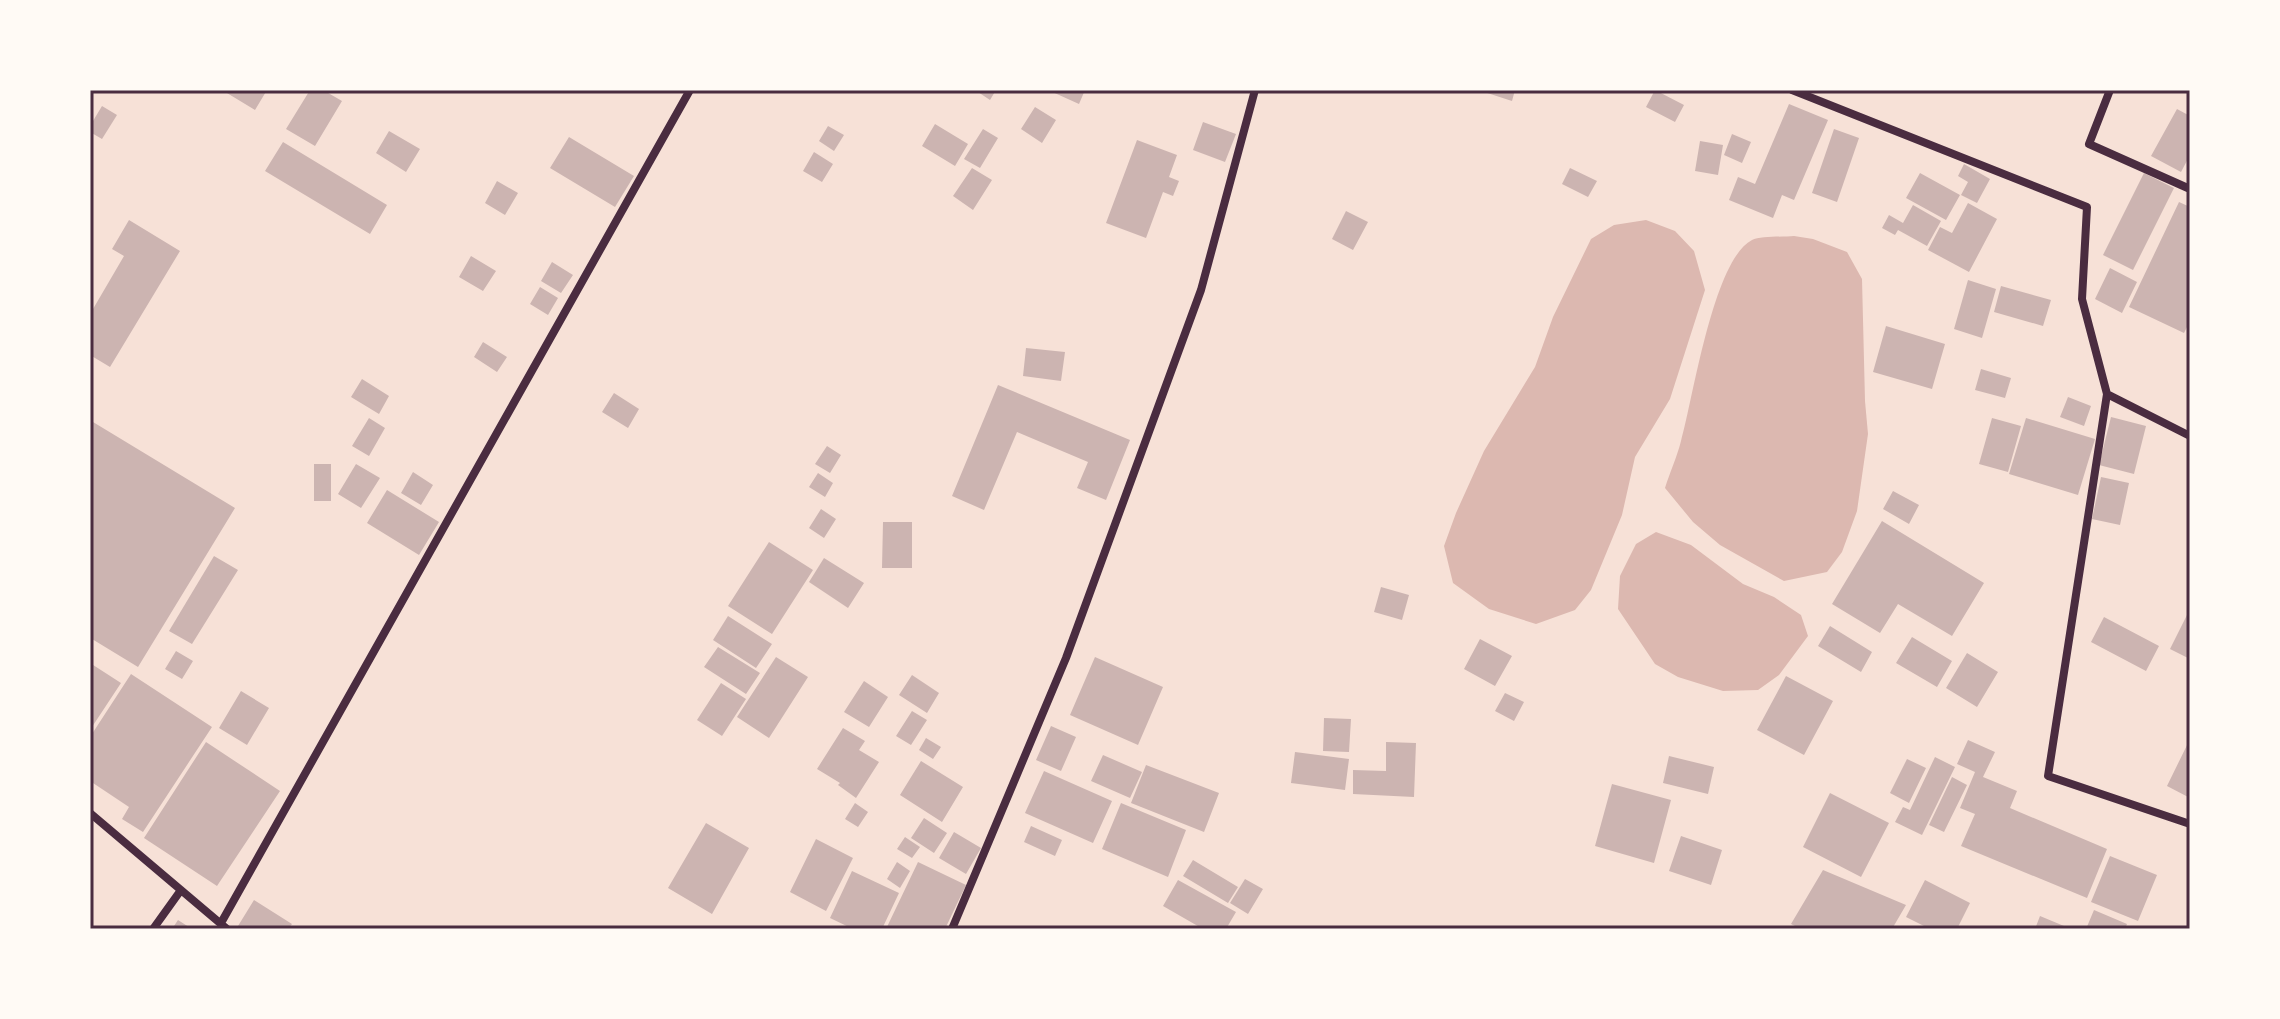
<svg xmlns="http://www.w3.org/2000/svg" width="2280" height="1019" font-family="Jost,sans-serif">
  <rect width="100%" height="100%" fill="#f7e1d7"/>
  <path fill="#dcb8b0" d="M1646,220L1675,231L1694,251L1705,290L1670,399L1635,457L1622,515L1591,590L1575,610L1536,624L1489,609L1453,583L1444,546L1456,513L1484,451L1535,367L1553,317L1591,239L1614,225Z
    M1794,236L1813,239L1847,252L1862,279L1865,401L1868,434L1857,511L1842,552L1827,572L1784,581L1720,545L1693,522L1665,488C1670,472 1677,457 1681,441C1693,400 1713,260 1752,240C1760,236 1784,237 1794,236Z
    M1656,532L1691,545L1743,584L1774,597L1801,615L1808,636L1779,675L1758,690L1723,691L1678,677L1655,664L1618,609L1620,576L1636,544Z"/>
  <path fill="#ccb4b1" d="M222,90H267L255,110Z
    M310,90H323L342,101L315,146L286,129Z
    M975,90H996L990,100Z
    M1048,90H1085L1079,104Z
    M1478,90H1515L1512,101Z
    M1655,90L1684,105L1675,122L1646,107Z
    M1789,104L1828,120L1794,200L1782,195L1773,218L1729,200L1738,177L1755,184Z
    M102,106L117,115L102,139L90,132V126Z
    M1035,107L1056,120L1042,143L1021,129Z
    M2177,109L2190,116V155L2181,172L2151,156Z
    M1203,122L1236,134L1225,162L1193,150Z
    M935,124L968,144L955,166L922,146Z
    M828,126L844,135L834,151L819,141Z
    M983,129L998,138L980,168L964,159Z
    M1834,129L1859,138L1837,202L1812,193Z
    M389,131L420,149L406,172L376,153Z
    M1732,134L1751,142L1742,163L1724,155Z
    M569,137L634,176L615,207L550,168Z
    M1137,140L1177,155L1169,177L1179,181L1173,196L1163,192L1146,238L1106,223Z
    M1700,141L1723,145L1718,175L1695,171Z
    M283,142L387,205L370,234L265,171Z
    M814,152L833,164L822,182L803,171Z
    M1964,164L1990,179L1977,203L1961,195L1968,182L1958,176Z
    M972,168L992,180L973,210L953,196Z
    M1570,168L1597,181L1588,197L1562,184Z
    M1920,173L1960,195L1946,220L1906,198Z
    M2144,173L2174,188L2133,270L2103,255Z
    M497,181L518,193L505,215L485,203Z
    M2179,202L2190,207V321L2184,333L2129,307Z
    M1968,203L1997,219L1969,272L1928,250L1940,227L1952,233Z
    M1913,205L1941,221L1927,246L1898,230L1895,235L1882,228L1889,215L1903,223Z
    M1346,211L1368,222L1353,250L1332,239Z
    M129,220L180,251L110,367L90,355V307L93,309L124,256L112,249Z
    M471,256L496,271L483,291L459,277Z
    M552,262L573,275L561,293L541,281Z
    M2110,268L2137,282L2122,313L2095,299Z
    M1968,280L1996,289L1982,338L1954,329Z
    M2001,286L2051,300L2043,326L1994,312Z
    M540,287L558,298L548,315L530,304Z
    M1886,326L1945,344L1932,389L1873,372Z
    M483,342L507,357L497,372L474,357Z
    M1026,348L1065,352L1061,381L1023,376Z
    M1981,369L2011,378L2005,398L1975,390Z
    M362,379L389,396L379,414L351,397Z
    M998,385L1130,440L1106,500L1077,488L1088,462L1017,432L984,510L952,496Z
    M614,393L639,409L628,428L602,412Z
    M2068,397L2091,406L2084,426L2060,417Z
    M2111,417L2146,426L2134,474L2099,465Z
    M369,418L385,428L369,456L352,446Z
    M1992,418L2021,426L2008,472L1979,464Z
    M2026,418L2095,439L2078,495L2009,474Z
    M93,422L235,508L138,667L92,639L90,642V427Z
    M827,446L841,455L830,473L815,464Z
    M314,464H331V501H314Z
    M356,464L380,478L361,508L338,494Z
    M413,472L433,485L421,505L401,493Z
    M818,473L833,483L825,497L809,487Z
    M2101,477L2129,483L2120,525L2092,519Z
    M387,490L439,522L419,555L367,523Z
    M1893,491L1919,505L1909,524L1883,509Z
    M821,509L836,519L824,538L809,528Z
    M1882,521L1984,583L1952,636L1898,604L1880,633L1832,604Z
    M883,522H912V568H882Z
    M769,542L813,570L772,634L728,606Z
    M214,556L238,570L192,644L169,631Z
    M824,558L864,583L848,608L809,582Z
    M1381,587L1409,595L1402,620L1374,612Z
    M2190,609V659L2170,649Z
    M728,616L772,644L756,668L713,640Z
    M2104,617L2159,646L2146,671L2091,642Z
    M1830,626L1872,652L1861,672L1818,646Z
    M1912,637L1952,661L1937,687L1896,663Z
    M1480,639L1512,656L1495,686L1464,669Z
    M718,647L760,673L746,694L704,667Z
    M176,651L193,661L182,679L165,669Z
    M1967,653L1998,672L1977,707L1946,688Z
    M776,657L808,677L769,738L737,717Z
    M1095,657L1163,687L1138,745L1070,715Z
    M90,663L121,683L90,730Z
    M131,674L212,727L143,832L122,819L129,807L90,781V737Z
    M912,675L939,693L927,713L899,695Z
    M1786,676L1833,701L1804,755L1757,730Z
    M864,681L888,697L869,727L844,712Z
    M721,683L746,699L722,736L697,720Z
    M241,691L269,708L247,745L219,728Z
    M1505,693L1524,702L1514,721L1495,711Z
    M912,711L927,720L911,745L896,736Z
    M1324,718L1351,719L1349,752L1323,751Z
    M1051,726L1076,737L1061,771L1036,760Z
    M843,728L865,741L859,750L879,762L856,798L838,785L840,783L817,769Z
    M926,738L941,747L933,759L919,750Z
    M2190,739V798L2167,786Z
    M1968,740L1995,752L1983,777L2017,791L2010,808L2107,849L2087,898L1961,846L1975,814L1960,808L1975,772L1957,764Z
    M206,742L280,791L217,886L144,838Z
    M1386,742L1416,743L1414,797L1353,794V770L1386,771Z
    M1295,752L1349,759L1345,790L1291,783Z
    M1103,755L1142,772L1130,798L1091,781Z
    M1669,756L1714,767L1708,794L1663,783Z
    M1935,757L1955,767L1922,835L1895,822L1903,807L1910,810Z
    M1907,759L1926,768L1909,803L1890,793Z
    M921,761L963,787L942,822L900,795Z
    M1146,765L1219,793L1204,832L1131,803Z
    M1044,771L1112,801L1093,843L1025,813Z
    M1952,777L1967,785L1944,832L1929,825Z
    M1612,784L1671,800L1654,863L1595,846Z
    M1830,793L1889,823L1861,877L1803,847Z
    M855,803L868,812L858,827L845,819Z
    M1121,803L1186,830L1168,877L1102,849Z
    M924,818L947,833L934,853L911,838Z
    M706,823L749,848L712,914L668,888Z
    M1031,826L1062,840L1055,856L1024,842Z
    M954,832L981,848L966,874L939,858Z
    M1681,836L1722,850L1711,885L1669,871Z
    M905,837L920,847L912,858L897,849Z
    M816,839L853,858L826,911L790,892Z
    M2110,856L2157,875L2138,921L2091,902Z
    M1193,860L1238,887L1228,903L1183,876Z
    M897,862L910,871L900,888L887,879Z
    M918,862L966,885L945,929H886Z
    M1823,870L1906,905L1892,929H1801L1791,924Z
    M852,871L899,893L882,929H853L830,918Z
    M1245,879L1263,889L1248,914L1230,903Z
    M1178,880L1236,912L1226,929H1203L1163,906Z
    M1925,880L1970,903L1957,929H1930L1906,917Z
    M254,900L292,924L288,929H243L238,926Z
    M2094,910L2127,924L2125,929H2086Z
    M2040,916L2064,926L2063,929H2035Z
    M178,920L192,929H172Z"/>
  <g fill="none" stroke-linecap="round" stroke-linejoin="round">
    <path stroke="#4a2c40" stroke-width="8" d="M1792,90L2087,207L2082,299L2107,394
      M2110,90L2089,144L2190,189
      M2190,436L2107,394L2048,776L2190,824
      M90,813L227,929
      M221,923C376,645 535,369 690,90
      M153,929L181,890
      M952,929L1066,658L1201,290L1255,90"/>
  </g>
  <rect width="2280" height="1019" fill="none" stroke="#fffaf5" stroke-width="184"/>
  <rect x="92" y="92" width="2096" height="835" fill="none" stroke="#4a2c40" stroke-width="3"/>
</svg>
